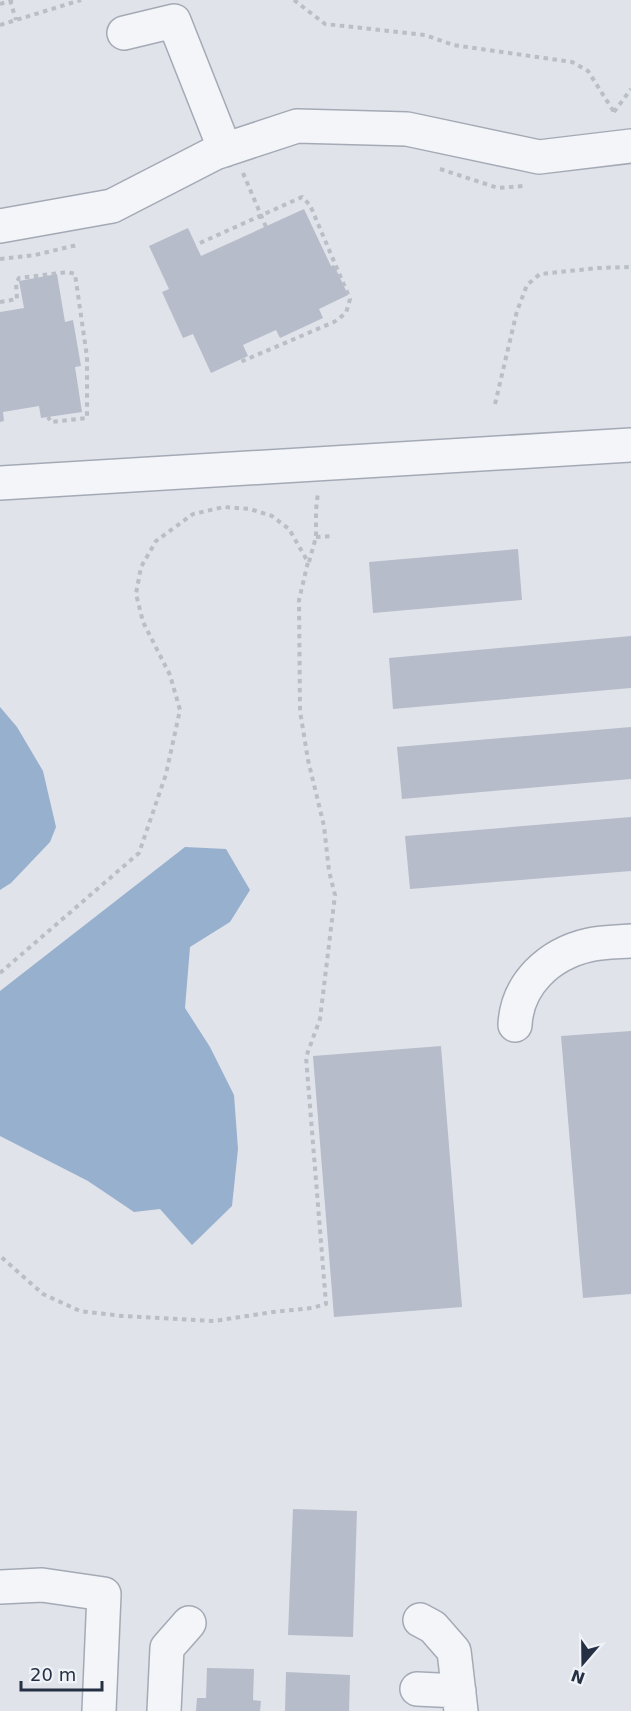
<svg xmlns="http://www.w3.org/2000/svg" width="631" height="1711" font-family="'DejaVu Sans',sans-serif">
  <rect width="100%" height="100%" fill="#e0e3ea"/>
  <path fill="#97b0ce" d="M0,707L17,727L43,771L56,827L50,842L11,883L0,890Z
    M185,847L226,849L250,890L230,922L190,947L185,1008L210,1047L234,1095L238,1149L232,1206L192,1245L160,1209L134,1212L88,1181L0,1136V991Z"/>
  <path fill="#b6bcc9" d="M304,209L331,266L334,265L348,295L319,309L323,318L280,338L276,330L243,345L248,356L211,373L193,334L183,338L162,292L169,289L149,246L188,228L201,256Z
    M57,274L65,322L73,320L81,366L75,367L82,412L41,418L39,406L3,412L4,421L0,422V312L24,308L19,281Z
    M518,549L522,600L373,613L369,562Z
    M631,636V688L393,709L389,658Z
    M631,727V779L402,799L397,747Z
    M631,817V871L410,889L405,836Z
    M631,1031V1294L583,1298L561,1036Z
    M441,1046L462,1307L334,1317L313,1056Z
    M293,1509L357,1511L353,1637L288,1635Z
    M207,1668L254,1669L253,1700L261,1701L260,1711H196L197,1698H206Z
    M286,1672L350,1675L349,1711H285Z"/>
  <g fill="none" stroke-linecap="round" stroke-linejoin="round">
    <defs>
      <path id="minor" d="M124,33L174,21L225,150
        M0,226L112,206L215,153L297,126L407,129L539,157L631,146
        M0,483L631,445
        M515,1025C517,984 549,954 589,945C602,942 617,942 631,941
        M0,1587L42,1585L104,1594L99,1711
        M420,1620L433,1627L454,1651L461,1711
        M417,1689L459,1691
        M164,1711L167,1648L189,1623"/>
    </defs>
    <use href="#minor" stroke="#a4aab5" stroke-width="36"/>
    <path stroke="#babec6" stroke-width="4" stroke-dasharray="4.5 4.5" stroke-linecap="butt" d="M10,0L16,20
      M294,0L325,24L425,35L453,45L572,62L588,71L614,112
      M0,4L13,0
      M0,25L81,0
      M614,112L631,89
      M440,169L498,188L523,186
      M243,173L266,227
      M200,243L302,197L310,205L350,299L346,313L334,322L238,363
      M0,259L35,255L77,245
      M0,302L17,299L16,283L19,278L68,272L75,274L87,357V418L51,422L48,417
      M495,404L517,311L527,285L540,274L598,268L631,267
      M316,537L334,536
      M309,562L316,537V510L318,492
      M0,973L139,853L166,774L180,710L170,675L143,622L136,594L141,567L156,541L193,514L224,507L250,509L272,516L289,529L308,562L299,600L300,711L308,760L324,826L329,871L335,895L320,1019L306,1057L326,1304L312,1308L273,1312L214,1321L122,1316L80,1311L43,1294L0,1256"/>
    <use href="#minor" stroke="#f3f5f8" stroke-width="33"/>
  </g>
  <g transform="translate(583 1663) rotate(200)" stroke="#eff3f7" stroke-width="4.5" paint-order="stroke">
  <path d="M0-4.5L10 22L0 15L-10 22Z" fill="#263044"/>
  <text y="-9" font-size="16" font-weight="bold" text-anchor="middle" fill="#263044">N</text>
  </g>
  <path d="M21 1681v9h81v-9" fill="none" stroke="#263044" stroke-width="3"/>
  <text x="30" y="1681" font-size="18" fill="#263044" stroke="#eff3f7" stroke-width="4.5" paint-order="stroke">20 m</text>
</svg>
